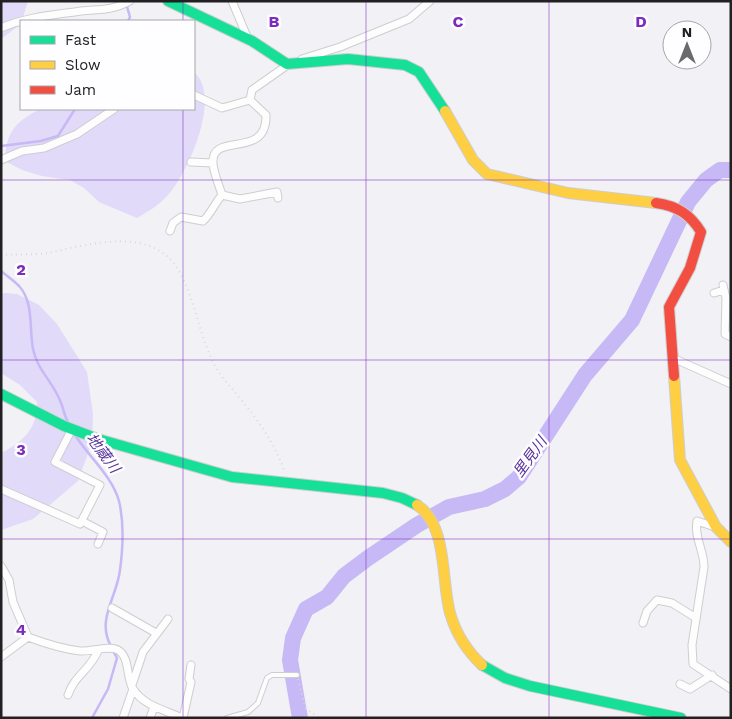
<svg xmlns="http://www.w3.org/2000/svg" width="732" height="719" font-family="'Work Sans','Noto Sans JP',sans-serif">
  <rect width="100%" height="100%" fill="#f2f1f5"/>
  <path fill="#e1daf9" d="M1,1H28L21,24L1,39Z
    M194,72C222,96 189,171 168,195C159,205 149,211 137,218L99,202L84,188L70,180L42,176L22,170L5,161C6,132 15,122 40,109H194Z
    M5,293L17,294L39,305L57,324L87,372L93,414L92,442L78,481L33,519L1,530V453C23,442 38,428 37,402L20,385L1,373V294Z"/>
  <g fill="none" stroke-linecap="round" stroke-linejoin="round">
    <path stroke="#c7b8f6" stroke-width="2.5" d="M126,3L130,17L128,21
      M1,146L41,141L58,136L75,109
      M1,271C7,276 13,280 19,286C34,302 29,328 33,349C37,370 54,383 61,403C64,410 64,416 69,424
      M75,435C89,457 112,476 119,501C124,522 123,548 120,570C117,597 96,620 111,646
      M92,718L108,689L117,658L113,651"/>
    <path stroke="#c7b8f6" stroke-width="16" d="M300,718L290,660L293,638L306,609L327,597L344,576L368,558L417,525L449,507L485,499L505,489L519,477L585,375L632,320L688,202L706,180L720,170H731"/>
    <defs>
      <path id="lane" d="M227,718L248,712L258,703L267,678L272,675H297"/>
      <path id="street" d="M232,1L248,39
        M1,28C26,17 54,15 81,11C101,9 111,11 130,1
        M302,59L340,47L409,19L430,1
        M194,95L222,108L250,100
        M1,160L22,151L44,148L77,134L114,109
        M191,162L213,163
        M222,195L240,199L277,192L278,198
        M170,231L173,223L181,217L203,221C210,215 215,203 222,195C219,185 214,174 213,164C210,130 267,161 266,115L250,100L252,90L289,64
        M723,285L726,298L725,334L731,337
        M714,293L724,290
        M675,359L731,384
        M1,489L80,524L100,485L55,462L72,429
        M82,521L103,532L98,544
        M715,527L697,521C694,538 704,550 704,567L692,645L693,664L731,689
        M1,566L9,580L13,602L28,637
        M112,608L156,633
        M643,623L647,611L657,600L672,603L696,618
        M28,637C44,643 63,649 80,651C91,652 109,645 118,650C130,657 126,677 133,689C144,706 165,710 182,718
        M1,657L28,637
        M680,684L690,689L712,675
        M132,685L143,652L168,619
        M68,695C74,676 89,671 98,651
        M123,718L133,689
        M150,718L154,707
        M183,718L191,682L189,679L191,665"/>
      <path id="fast" d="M168,1L252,41L287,64L348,59L405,65L419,72L445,111
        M1,394L64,426L98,439L232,477L383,493L402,498L417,505
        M482,665L505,678L530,686L681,718"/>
      <path id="slow" d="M445,111L473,160L487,174L568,193L656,203
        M674,376L680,460L716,527L731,542
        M417,505C448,525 441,580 450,613C456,634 466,650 482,665"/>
      <path id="jam" d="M656,203C677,206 690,214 701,232L690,268L669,307L674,376"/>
    </defs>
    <use href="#lane" stroke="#cecdd0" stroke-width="6"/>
    <use href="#street" stroke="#cecdd0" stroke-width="9"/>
    <use href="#fast" stroke="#cecdd0" stroke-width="12"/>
    <use href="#slow" stroke="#cecdd0" stroke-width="12"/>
    <use href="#jam" stroke="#cecdd0" stroke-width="12"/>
    <path stroke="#dadadc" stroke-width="2" stroke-dasharray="1 4" stroke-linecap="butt" d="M1,255C16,254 32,255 47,253C88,245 152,224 179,271C196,301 199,336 215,366C221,377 230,386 238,396C258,420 275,443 285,473
      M298,679L305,708L319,718"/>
    <use href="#lane" stroke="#fdfdfe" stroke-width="4"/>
    <use href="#street" stroke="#fdfdfe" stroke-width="7"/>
    <use href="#fast" stroke="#16e098" stroke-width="10"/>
    <use href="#slow" stroke="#ffcf43" stroke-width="10"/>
    <use href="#jam" stroke="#f24e42" stroke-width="10"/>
  </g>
  <path fill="none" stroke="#7b2cbf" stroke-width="1" stroke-opacity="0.55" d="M183,1V21M366,1V718M549,1V718M183,109V718M1,180H731M1,360H731M1,539H731"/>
  <g text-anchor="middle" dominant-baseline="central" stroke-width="5" stroke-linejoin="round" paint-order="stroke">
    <g font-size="15" font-style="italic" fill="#58359a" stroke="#fefdff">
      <text transform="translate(103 453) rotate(53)">地蔵川</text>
      <text transform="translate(530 457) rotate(-54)">里見川</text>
    </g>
  </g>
  <g font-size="16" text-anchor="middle" font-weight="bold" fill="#7b2cbf" stroke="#fefdff" stroke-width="5" stroke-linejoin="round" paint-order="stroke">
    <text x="274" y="27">B</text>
    <text x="458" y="27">C</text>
    <text x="641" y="27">D</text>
    <text x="21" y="275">2</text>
    <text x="21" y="455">3</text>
    <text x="21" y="635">4</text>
  </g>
  <rect width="732" height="719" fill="none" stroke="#212023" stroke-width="5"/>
  <rect x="20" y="20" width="175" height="90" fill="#fefdff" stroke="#a6a5a7"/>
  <rect x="30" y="36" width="25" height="8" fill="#16e098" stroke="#a6a5a7"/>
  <text x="65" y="45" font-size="15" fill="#212023">Fast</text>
  <rect x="30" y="61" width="25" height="8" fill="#ffcf43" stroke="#a6a5a7"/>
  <text x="65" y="70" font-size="15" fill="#212023">Slow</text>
  <rect x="30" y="86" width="25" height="8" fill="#f24e42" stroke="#a6a5a7"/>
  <text x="65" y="95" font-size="15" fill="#212023">Jam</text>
  <g transform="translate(687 45)"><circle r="24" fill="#fefdff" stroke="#a6a5a7"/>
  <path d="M0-4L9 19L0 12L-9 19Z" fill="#6a696c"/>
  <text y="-8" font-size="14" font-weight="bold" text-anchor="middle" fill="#212023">N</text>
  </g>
</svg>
